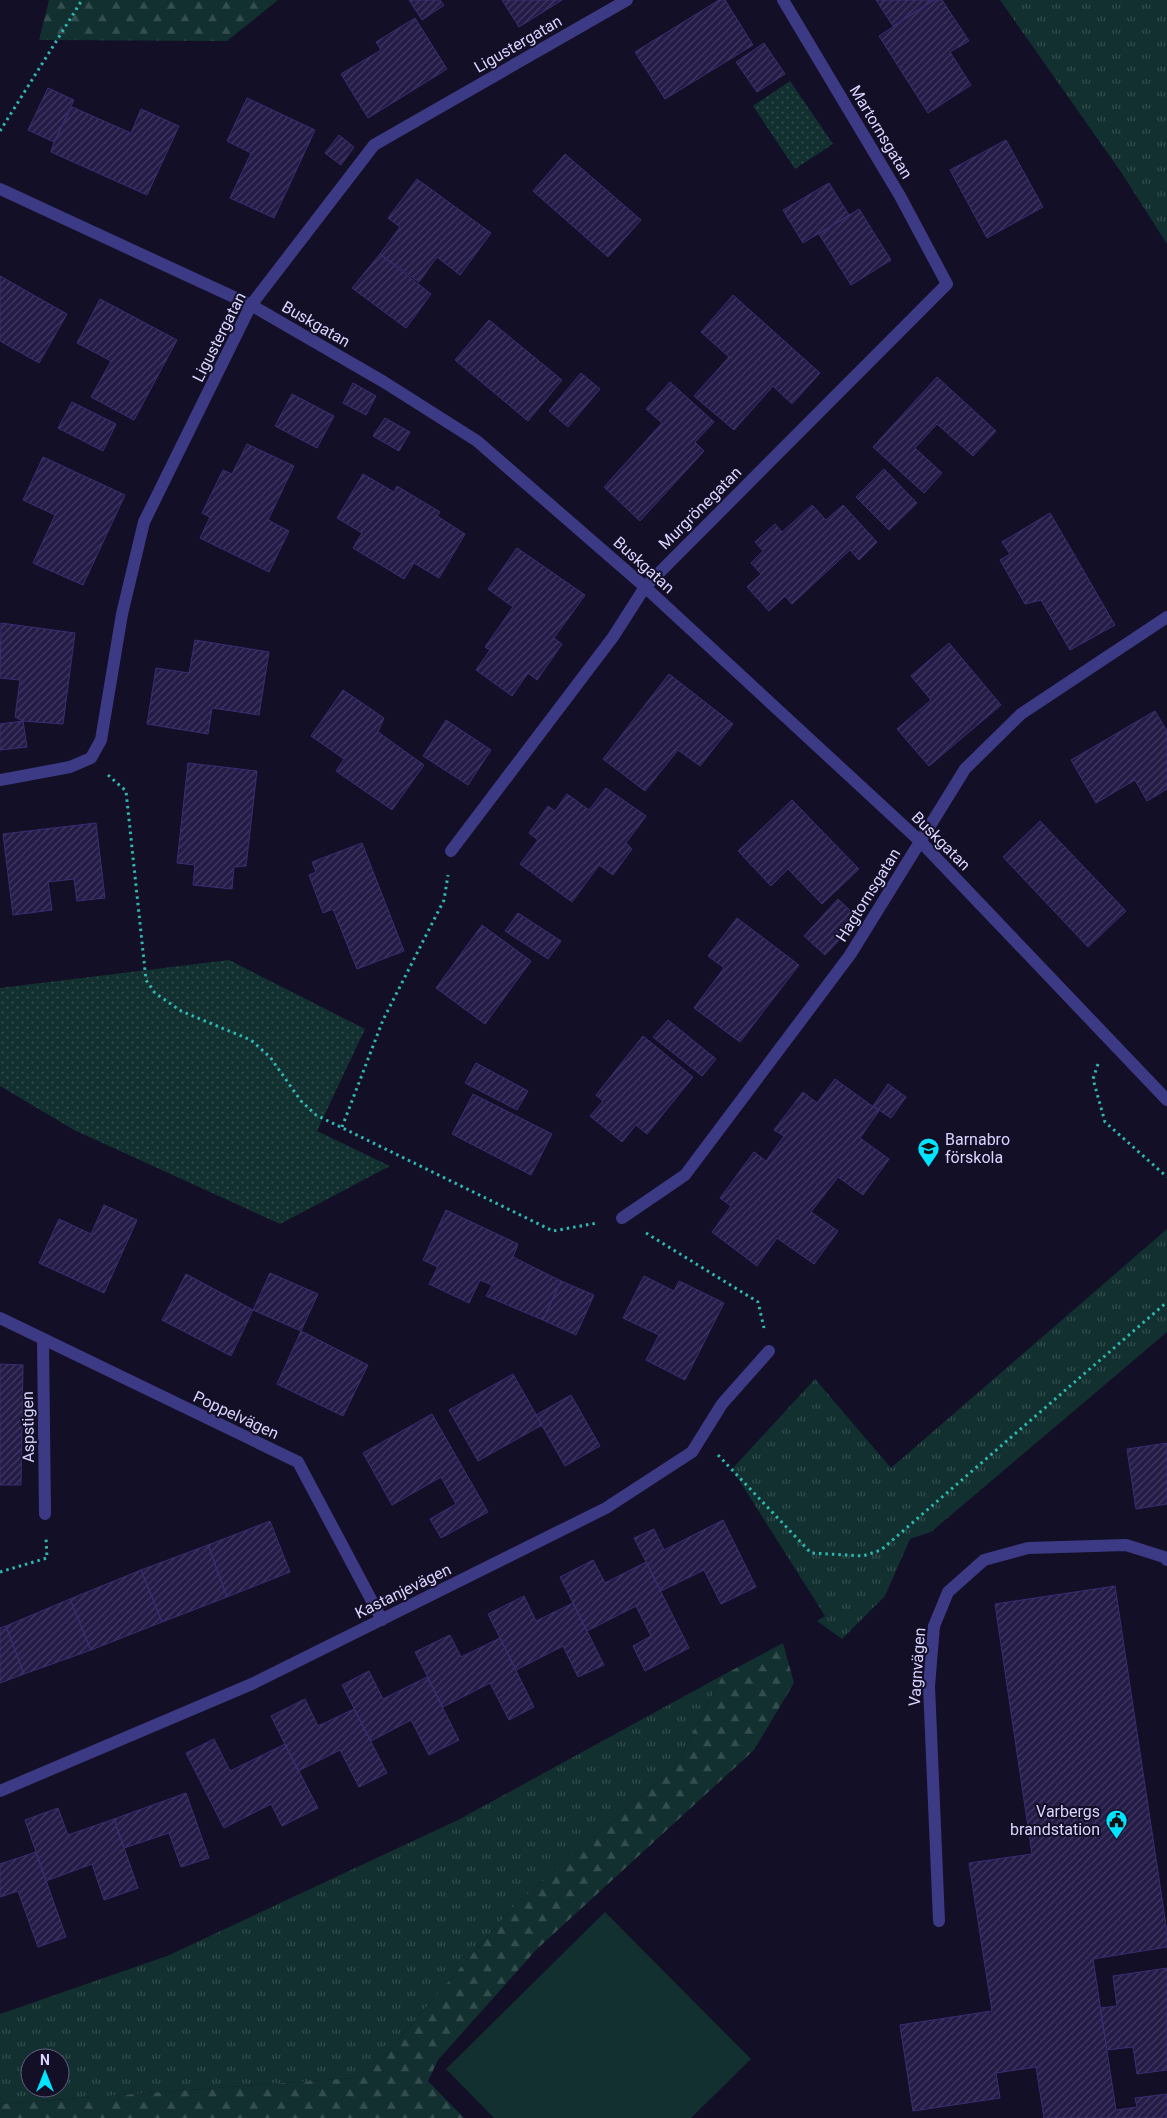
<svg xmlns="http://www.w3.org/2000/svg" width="1167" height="2118" font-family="Roboto,sans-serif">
  <defs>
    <pattern id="grass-tufts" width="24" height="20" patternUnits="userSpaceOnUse" patternTransform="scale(1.25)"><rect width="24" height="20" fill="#12302f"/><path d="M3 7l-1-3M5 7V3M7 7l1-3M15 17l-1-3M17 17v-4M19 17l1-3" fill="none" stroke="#344d4e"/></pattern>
    <pattern id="forest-firs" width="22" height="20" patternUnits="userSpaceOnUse" patternTransform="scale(1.25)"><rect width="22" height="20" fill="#12302f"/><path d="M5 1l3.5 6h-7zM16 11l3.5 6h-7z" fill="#344d4e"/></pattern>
    <pattern id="park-dots" width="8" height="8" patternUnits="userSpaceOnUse" patternTransform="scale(1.25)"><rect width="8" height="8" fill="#12302f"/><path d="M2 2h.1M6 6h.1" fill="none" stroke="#344d4e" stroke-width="1.8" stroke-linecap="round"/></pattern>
    <pattern id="building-hatch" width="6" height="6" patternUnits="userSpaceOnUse" patternTransform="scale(1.25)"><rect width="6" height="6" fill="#241b47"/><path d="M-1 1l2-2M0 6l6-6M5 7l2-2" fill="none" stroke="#433b63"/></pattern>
  </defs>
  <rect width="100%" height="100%" fill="#130f26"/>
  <path fill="url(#grass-tufts)" fill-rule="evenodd" d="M1000,0H1167V244L1123,175Z
    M1167,1229V1332L931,1532L910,1539L885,1596L842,1639L817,1621L825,1616L732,1469L815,1379L891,1468Z
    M723,1675L674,1768L512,1908L366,2077L0,2104V2014L167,1956L458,1820ZM30,2058H60V2088H30Z"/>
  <path fill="url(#forest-firs)" d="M49,0H278L227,41L39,40Z
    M783,1643L794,1683L754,1750L536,1950L438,2060L428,2081L464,2118H0V2104L366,2077L512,1908L674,1768L723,1675Z"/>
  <path fill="url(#park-dots)" d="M790,81L833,144L795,169L753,106Z
    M229,960L365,1029L317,1131L390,1166L280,1224L74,1130L0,1086V988Z"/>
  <path fill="#12302f" d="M605,1912L751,2059L691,2118H494L446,2069Z"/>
  <path fill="url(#building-hatch)" stroke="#3b2d73" d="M409,0H440L444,5L422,20Z
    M502,0H562L519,27Z
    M719,0H725L753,45L665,99L635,52Z
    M876,0H934L893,26Z
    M934,0H942L969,41L950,52L971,85L928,113L879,36Z
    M415,18L447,69L368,118L341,74L381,50L376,42Z
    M764,43L785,74L757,92L736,62Z
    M48,88L74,100L54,142L28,130Z
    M247,98L315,130L274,218L230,198L251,153L227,141Z
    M72,107L131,133L141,109L179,126L147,195L51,152L54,142Z
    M339,135L354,147L341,165L325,153Z
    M1006,140L1043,207L987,238L950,170Z
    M565,154L641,220L608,257L533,191Z
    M417,179L491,233L460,275L437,257L419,282L380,254L400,227L388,218Z
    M829,183L849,215L803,243L783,210Z
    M859,209L891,260L851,285L819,234Z
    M380,254L431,294L406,328L352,288Z
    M0,276L67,314L39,363L0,341Z
    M733,295L820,373L792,404L773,386L734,430L694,396L729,357L701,332Z
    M100,299L177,340L134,420L91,397L111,361L77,343Z
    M489,320L562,380L528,421L455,360Z
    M581,373L600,389L568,427L549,411Z
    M937,377L996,431L973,456L937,424L915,448L942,473L924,493L873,447Z
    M670,382L714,422L695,442L704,451L640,521L604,487L662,423L646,409Z
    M353,383L376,396L366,415L343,403Z
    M292,394L334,416L317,448L275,426Z
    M72,402L116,424L103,451L58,428Z
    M385,418L410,432L399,451L373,436Z
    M247,444L294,466L268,520L289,531L269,572L200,538L210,517L202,513L223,470L232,474Z
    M43,457L125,495L83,585L33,563L55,515L23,500Z
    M884,469L917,503L889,530L856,497Z
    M363,474L394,492L397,486L440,512L437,516L465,534L439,578L414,563L404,579L353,548L362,533L337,518Z
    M812,505L826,520L843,505L877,542L859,560L850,550L792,604L785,596L769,611L747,587L761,574L751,563L763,551L755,542L775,524L782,532Z
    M1050,513L1115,625L1070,650L1041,600L1025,604L1000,560L1010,554L1002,542Z
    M517,548L585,595L554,638L562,644L537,680L528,673L512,696L476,670L490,650L485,647L513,607L488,589Z
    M1,623L75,633L63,724L23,721L15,717L20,680L0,678Z
    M195,640L269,652L259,715L212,708L208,734L147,724L156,668L189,673Z
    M949,643L1001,705L929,766L897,729L931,700L911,676Z
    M669,674L733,724L700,766L678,750L645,791L603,759Z
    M343,690L384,718L378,732L424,765L392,810L336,771L344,759L311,736Z
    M1155,711L1167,731V789L1147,801L1135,780L1096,803L1071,760Z
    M446,720L491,750L468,785L423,756Z
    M23,721L27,747L0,750V724Z
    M188,763L257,771L246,866L234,867L232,889L193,885L195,865L177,863Z
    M606,788L646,816L626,843L632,849L613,875L599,865L572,902L520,864L538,840L529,833L548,806L555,811L567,794L589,810Z
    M792,800L859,869L822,904L788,869L771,886L738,851Z
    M1040,821L1126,911L1088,947L1003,857Z
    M96,823L105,898L77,901L74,879L48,882L52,910L13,915L3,834Z
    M362,843L404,951L357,969L333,909L323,913L309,875L316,872L312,862Z
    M838,899L859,919L825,955L804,936Z
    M518,913L561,941L548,959L505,931Z
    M737,918L799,965L740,1042L694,1008L724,968L708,956Z
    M482,925L531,961L485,1024L436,988Z
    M668,1020L716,1059L702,1076L653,1037Z
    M643,1036L693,1077L647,1134L636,1125L622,1142L590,1116L603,1101L596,1095Z
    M476,1063L528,1091L517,1110L465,1083Z
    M835,1079L879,1111L860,1138L889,1159L863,1195L838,1177L811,1212L838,1231L814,1264L777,1238L757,1266L712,1232L731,1206L720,1198L754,1152L766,1161L784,1136L774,1130L803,1092L817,1103Z
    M888,1084L906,1097L891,1118L873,1106Z
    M473,1094L552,1134L531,1175L452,1134Z
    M104,1205L137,1220L104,1293L39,1263L59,1219L91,1234Z
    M446,1210L518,1244L513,1257L561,1281L543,1320L486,1296L492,1285L480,1280L469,1303L429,1284L438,1267L423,1260Z
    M270,1273L318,1294L301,1331L253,1310Z
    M186,1274L253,1310L231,1356L162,1320Z
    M644,1276L674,1291L679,1281L724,1303L685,1380L646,1360L659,1335L623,1318Z
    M561,1281L594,1295L576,1335L543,1320Z
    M301,1331L368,1365L343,1416L277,1384Z
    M0,1364L23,1365L21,1485H0Z
    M513,1374L542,1425L478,1461L449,1410Z
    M571,1395L600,1446L565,1466L536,1415Z
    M432,1414L488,1512L441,1538L430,1519L456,1504L441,1477L392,1505L363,1453Z
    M1167,1443V1504L1136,1509L1127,1449Z
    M723,1520L756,1587L721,1604L704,1570L661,1591L634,1538L654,1529L664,1550Z
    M270,1521L290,1572L227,1597L208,1545Z
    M208,1545L227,1597L162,1622L141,1570Z
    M593,1560L605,1583L646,1562L689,1648L645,1671L633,1646L651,1636L636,1606L587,1631L560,1577Z
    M141,1570L162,1622L91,1650L70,1599Z
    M1115,1586L1167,1932V1947L1093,1959L1116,2110L1137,2107L1135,2098L1167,2094V2118H1044L1036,2067L996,2073L1000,2098L913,2111L900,2025L992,2011L969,1863L1032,1854L995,1604Z
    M524,1596L536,1621L573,1603L604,1665L578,1677L563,1646L516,1670L488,1614Z
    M70,1599L91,1650L24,1674L6,1626Z
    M6,1626L24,1674L0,1683V1628Z
    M450,1635L461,1657L500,1638L534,1707L509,1720L490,1683L443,1707L415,1652Z
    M369,1671L383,1699L427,1677L459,1740L429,1755L411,1720L371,1741L342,1685Z
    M305,1699L318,1726L354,1709L387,1773L359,1787L340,1750L298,1771L271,1716Z
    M214,1739L230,1771L285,1744L318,1808L282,1826L271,1804L224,1828L186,1753Z
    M186,1793L209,1858L181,1867L169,1833L124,1848L114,1819Z
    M58,1808L68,1835L114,1819L138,1888L104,1900L92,1864L46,1881L25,1820Z
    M36,1852L66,1937L38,1947L18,1891L0,1897V1864Z
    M1167,1968V2070L1137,2074L1133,2047L1107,2050L1100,2008L1117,2006L1113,1976Z"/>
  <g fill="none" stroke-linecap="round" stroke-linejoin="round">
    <path stroke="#2fb8b0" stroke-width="3" stroke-dasharray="2.5 4" stroke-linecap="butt" d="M0,131L82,0
      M108,775L126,791L146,980L155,993L181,1011L251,1040L270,1057L301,1101L316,1115L553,1231L597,1223
      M1098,1064L1093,1079L1105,1122L1167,1177
      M342,1127L383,1020L444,900L448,875
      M646,1233L758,1302L764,1328
      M718,1455L811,1553L863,1556L881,1550L1167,1302
      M0,1572L47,1558L46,1538"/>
    <path stroke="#3d3a85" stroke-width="12" d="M939,1921L929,1686L934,1626L948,1592L984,1560L1028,1548L1126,1545L1164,1557L1167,1560"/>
    <path stroke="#3d3a85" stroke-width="12" d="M0,189L251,305L384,382L477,441L645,587L921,842L1167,1100
      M0,780L70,767L91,758L101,740L122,614L144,522L251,305L374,145L627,0
      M451,851L613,637L645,587L947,284L900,196L783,0
      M622,1218L685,1175L850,955L965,769L1021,714L1167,617
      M0,1318L298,1462L382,1620
      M43,1339L45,1514
      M0,1791L254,1683L606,1508L692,1452L722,1404L769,1351"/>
  </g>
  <defs>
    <symbol id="school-pin" viewBox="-11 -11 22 30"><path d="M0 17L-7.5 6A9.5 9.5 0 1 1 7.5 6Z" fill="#00e5ff" stroke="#130f26"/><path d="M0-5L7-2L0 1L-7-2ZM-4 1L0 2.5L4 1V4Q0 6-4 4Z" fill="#111"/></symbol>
    <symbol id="civic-pin" viewBox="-11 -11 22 30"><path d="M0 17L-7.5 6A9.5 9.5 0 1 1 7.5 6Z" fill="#00e5ff" stroke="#130f26"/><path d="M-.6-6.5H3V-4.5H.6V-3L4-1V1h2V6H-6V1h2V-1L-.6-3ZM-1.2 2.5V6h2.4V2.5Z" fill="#111"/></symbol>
  </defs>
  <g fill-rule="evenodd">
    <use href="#school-pin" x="916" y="1136" width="25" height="34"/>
    <use href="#civic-pin" x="1104" y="1808" width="25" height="34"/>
  </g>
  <g text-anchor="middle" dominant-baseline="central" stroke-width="4" stroke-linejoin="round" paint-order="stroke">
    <g font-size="16" fill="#d9d4ff" stroke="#130f26">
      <text transform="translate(518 44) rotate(-30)">Ligustergatan</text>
      <text transform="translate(881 132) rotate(59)">Martornsgatan</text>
      <text transform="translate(316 324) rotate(30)">Buskgatan</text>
      <text transform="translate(219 337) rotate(-63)">Ligustergatan</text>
      <text transform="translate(700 508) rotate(-45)">Murgrönegatan</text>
      <text transform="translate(644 565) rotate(42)">Buskgatan</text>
      <text transform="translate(941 841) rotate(45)">Buskgatan</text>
      <text transform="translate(868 895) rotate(-58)">Hagtornsgatan</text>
      <text transform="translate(236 1415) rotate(25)">Poppelvägen</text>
      <text transform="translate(28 1427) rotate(-91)">Aspstigen</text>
      <text transform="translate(403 1591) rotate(-26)">Kastanjevägen</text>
      <text transform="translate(917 1667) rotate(-86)">Vagnvägen</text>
    </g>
    <g font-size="16" fill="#d9d4ff" stroke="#130f26" text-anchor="start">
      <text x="945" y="1139">Barnabro<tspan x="945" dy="18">förskola</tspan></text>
      <text x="1100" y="1811" text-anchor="end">Varbergs<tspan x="1100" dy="18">brandstation</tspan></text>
    </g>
  </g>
  <g transform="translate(45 2073)"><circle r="24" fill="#130f26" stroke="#625e7d"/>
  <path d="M0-4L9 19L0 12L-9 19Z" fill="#00e5ff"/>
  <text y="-8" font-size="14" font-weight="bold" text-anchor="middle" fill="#d9d4ff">N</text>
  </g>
</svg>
